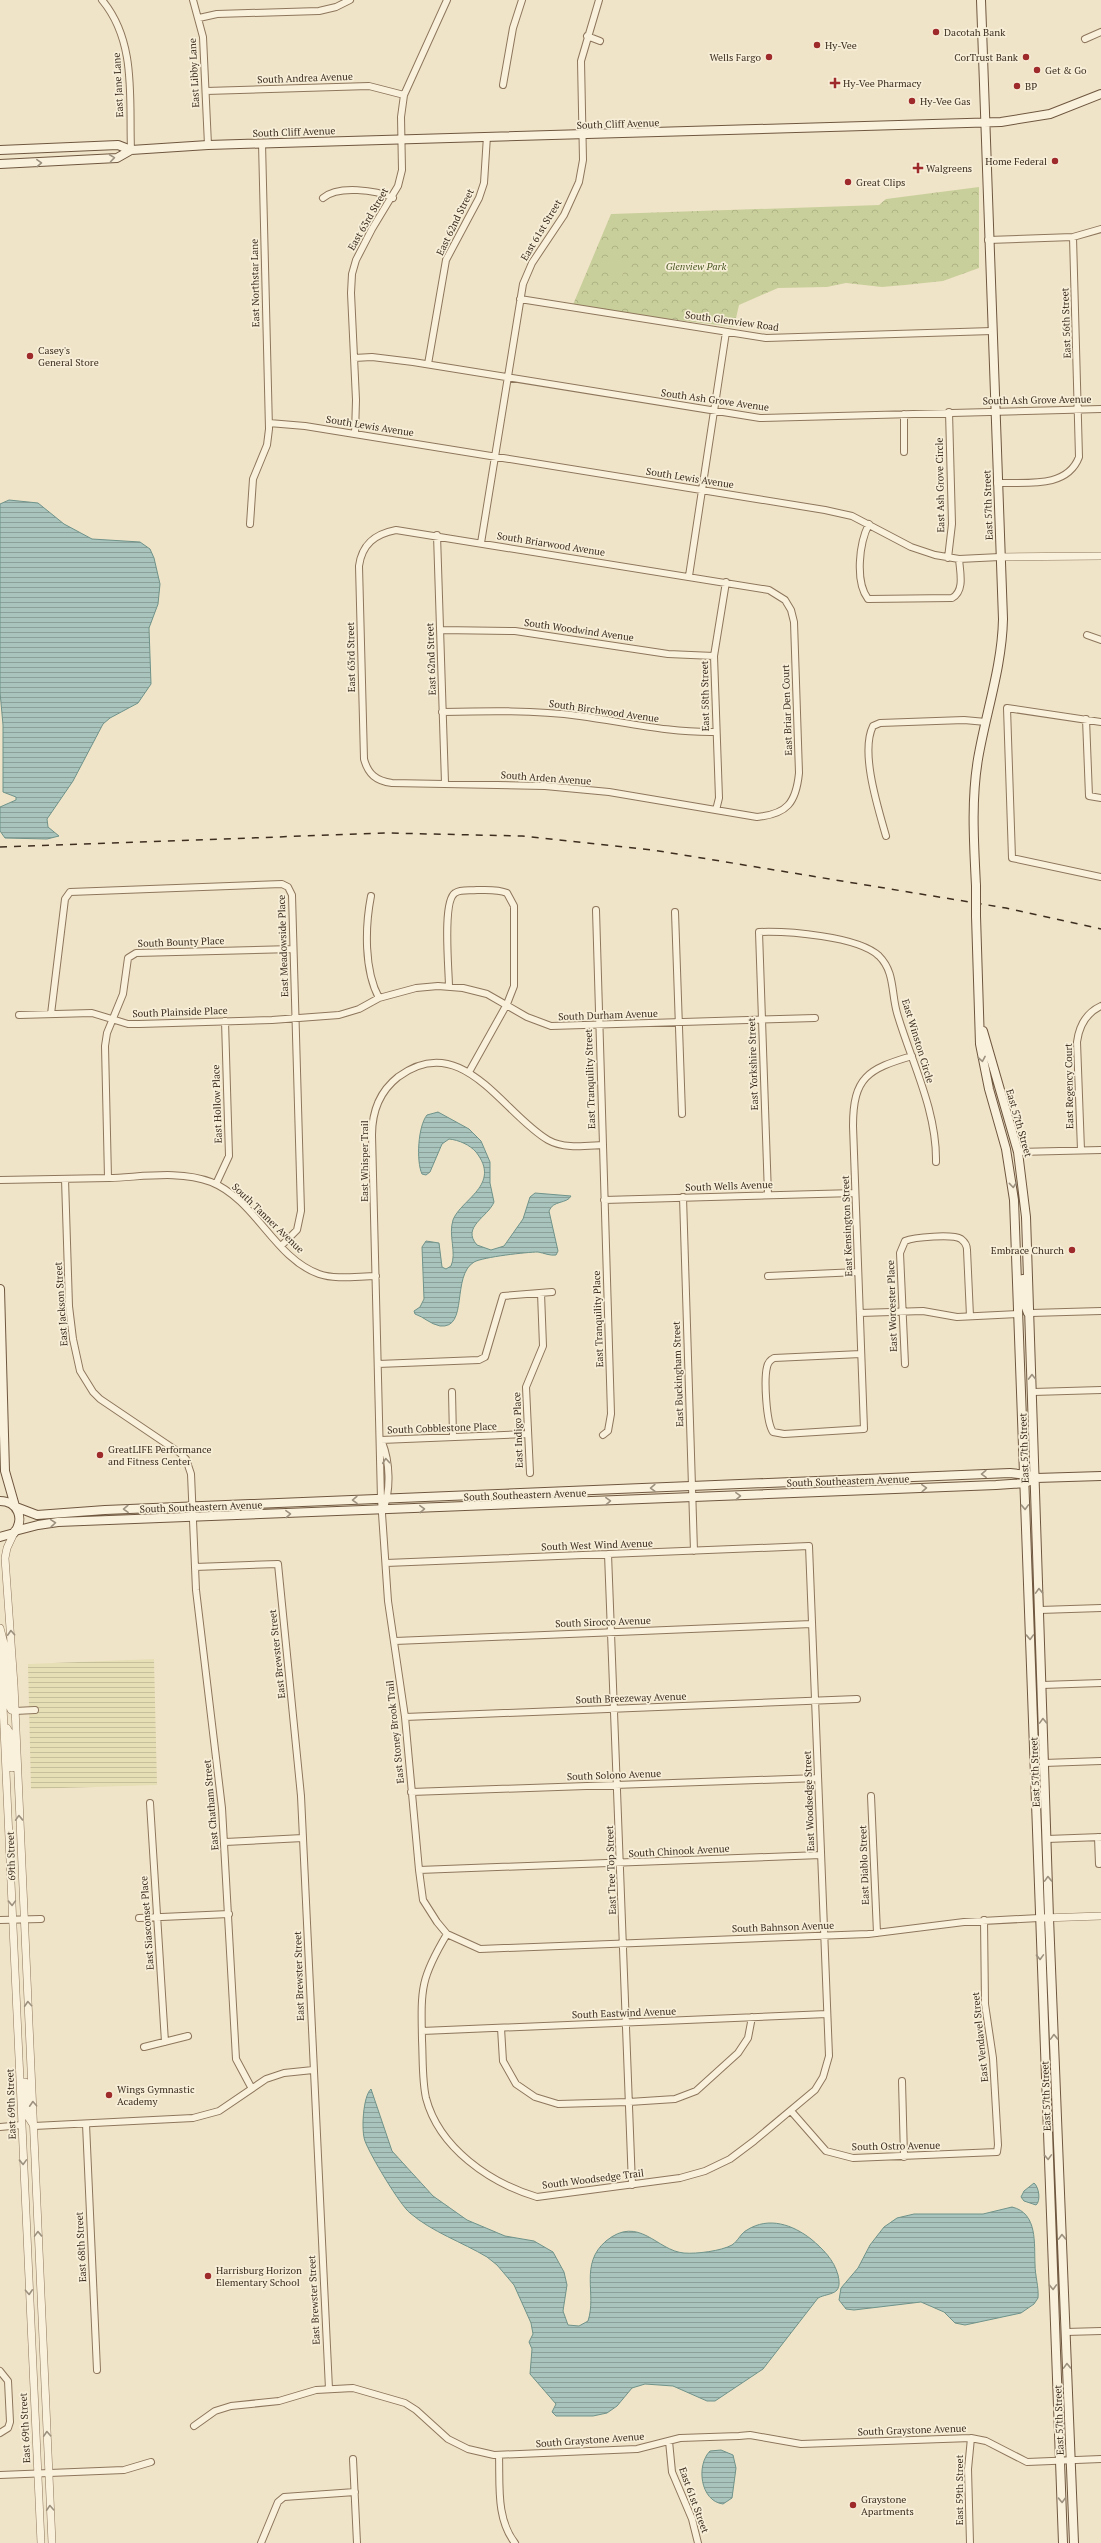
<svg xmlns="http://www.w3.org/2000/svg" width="1101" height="2543" font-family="'PT Serif',serif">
  <defs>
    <pattern id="farmland-rules" width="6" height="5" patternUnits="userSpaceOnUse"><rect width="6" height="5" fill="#e6deb5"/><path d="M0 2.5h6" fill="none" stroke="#c6bf9b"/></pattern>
    <pattern id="park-crowns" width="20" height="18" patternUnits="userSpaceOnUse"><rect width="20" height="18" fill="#c9cf9b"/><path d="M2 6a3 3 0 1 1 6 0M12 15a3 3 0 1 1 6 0" fill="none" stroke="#aeb285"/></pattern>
    <pattern id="water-rules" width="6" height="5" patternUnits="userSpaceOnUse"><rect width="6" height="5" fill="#a9c4bc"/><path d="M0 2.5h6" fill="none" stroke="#8ba098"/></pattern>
  </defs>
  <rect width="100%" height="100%" fill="#f0e4c8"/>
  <path fill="url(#farmland-rules)" d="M154,1659L157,1785L31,1789L28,1664Z"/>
  <path fill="url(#park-crowns)" d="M979,187V268L943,281L905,285L882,287L846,283L827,287L778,288L739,305L734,327L572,307L611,214L879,205L886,199Z"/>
  <path fill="#c9cf9b" d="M605,256L627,264L622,276L601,269Z"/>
  <path fill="url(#water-rules)" stroke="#6f938a" d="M9,500L38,503L64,524L92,539L140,542L150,549L154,558L160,584L158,604L149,628L151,684L138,703L110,718L103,724L73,781L47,819L48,827L59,836L47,839L5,838L0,831V807L16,800V797L3,792V725L0,692V504Z
    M438,1112L469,1129L481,1141L490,1162V1183L494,1202C488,1217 461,1227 477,1245L491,1250L504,1246L523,1219L530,1197L535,1193L571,1196C567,1204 553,1200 549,1211L558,1251L556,1255C550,1256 544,1253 538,1252C527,1252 483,1257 474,1262C451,1276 469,1329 440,1326C430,1324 424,1317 415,1314L414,1311L420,1307L424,1299L422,1247L426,1241L439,1243L442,1267L446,1269L451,1266C457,1253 448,1235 453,1220C461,1199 502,1185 476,1152C470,1145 459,1140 449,1139L442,1144L430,1172L426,1175L422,1174C416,1161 418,1126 427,1115Z
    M371,2089L392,2151L433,2196L467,2220L505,2236L534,2241L553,2252L564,2272L567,2285L563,2311L568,2325L579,2326L588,2321C597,2294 579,2264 606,2241C639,2214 657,2251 684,2253C697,2254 721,2251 732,2245C738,2241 741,2233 747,2230C769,2216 793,2225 811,2239C823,2249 834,2260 838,2275C843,2296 830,2292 818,2298L763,2369L715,2401H707L673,2386L645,2384L632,2388L617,2406L607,2413L593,2416H556L552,2412L556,2404L530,2374L532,2349L529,2342L533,2334L531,2323L514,2285L497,2265L487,2257C462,2242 432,2232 410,2213C400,2205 370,2155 365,2141C361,2131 363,2096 371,2089Z
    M1034,2183C1039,2187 1041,2201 1036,2205L1024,2201L1021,2197L1024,2191Z
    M1012,2207C1038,2213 1034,2244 1035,2264C1035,2276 1039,2287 1038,2298L1034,2304L1021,2313L965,2325L955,2323L944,2312L921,2302L854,2310L846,2309L839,2300L841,2288L858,2268L870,2245L884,2227L897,2218L914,2214H983Z
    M721,2450L733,2455L736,2468L732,2498L723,2504C700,2501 696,2465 710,2451Z"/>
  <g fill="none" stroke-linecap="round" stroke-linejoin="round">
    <defs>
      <path id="minor" d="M102,0C137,42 129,99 131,150
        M193,0L203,37L208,145
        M199,18L217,14L319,11L336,7L350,0
        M587,36L600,41
        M1085,39L1101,32
        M503,85L513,28L522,0
        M206,91L369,86L404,95
        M323,198C338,185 376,190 393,198
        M988,240L1073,237L1101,229
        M520,299L766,338L992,331
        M354,358L372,357L413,362L760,418L1101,409
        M428,364L446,260L479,198L484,183L487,136
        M904,414V452
        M269,423L305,426L825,510L852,516L911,547L935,555L959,559L1000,557
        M355,434L356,400L351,293L352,274L356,260L372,229L398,186L402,170L401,117L404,95L447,0
        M997,483C1026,482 1067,489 1079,457L1073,237
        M250,524L253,479L267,445L269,429L262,143
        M869,524C859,543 855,582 868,599L952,598C965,591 960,572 959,559
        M396,530L769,590L785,600L791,610L794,622L799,773C796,803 787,814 757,817L609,792L545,786L392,783C376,781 368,774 364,759L359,566C362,544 375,534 396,530Z
        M437,535L445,783
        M481,543L523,284L532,263L564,215L579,182L583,160L581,61L599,0
        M948,558L952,524L949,412
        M689,576L726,332
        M440,630L515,631L668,654L714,656
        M1087,635L1101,640
        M442,712C488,711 534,710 580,716C625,722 669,733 716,732
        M1086,719L1089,796L1101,798
        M1101,722L1007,708L1012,858L1101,877
        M716,810L719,798L714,656L726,582
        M886,836C878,808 860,752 873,726L880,723L964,720L986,722
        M371,896C365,927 364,970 379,998
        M596,910L611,1414L608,1431L603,1435
        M675,912L682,1114
        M449,987C449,970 442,901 455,893C461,889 470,891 477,890C487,890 498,889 507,893L514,906V986L507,1004L469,1072
        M51,1014L65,899L70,892L282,884L288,887L292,895L301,1211L297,1230L281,1246
        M19,1015L92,1013L128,1024H139L272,1020L339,1015L359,1009L379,998L416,988L438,986L463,988L487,994L527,1017L551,1026L815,1018
        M602,1145C584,1146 564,1149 548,1140C503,1114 462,1029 398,1077C379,1092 372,1112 372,1135L381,1499L388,1601L405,1717L419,1870L423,1900L437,1922L447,1934L480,1949L868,1934L964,1922L1039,1918
        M1081,1150L1077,1042C1079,1026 1086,1013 1101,1006
        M1018,1152L1101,1150
        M108,1178L105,1046L107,1033L123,994L128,958L136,953L293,949
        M65,1179L69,1306L73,1339L80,1371L93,1392L100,1399L180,1453L186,1459L191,1474L196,1590L222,1808L236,2059L251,2087
        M0,1180C36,1179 73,1179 109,1178C142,1177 180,1170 211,1182C256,1200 274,1258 319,1274C336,1280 358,1276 376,1276
        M216,1184L229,1156L225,1021
        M768,1195L759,932C787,931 858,936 879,956C895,972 891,992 897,1013C911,1061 937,1110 936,1162
        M683,1197L694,1551
        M604,1200L855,1193
        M768,1276L858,1272
        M860,1313L923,1311L957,1317L1019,1314
        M1031,1313L1101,1311
        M861,1354L774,1358C770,1360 768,1362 767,1367C764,1379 766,1422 773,1432L784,1434L864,1429L853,1126C853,1077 868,1069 912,1056
        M378,1364L479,1360L485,1357L503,1296L552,1292
        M905,1364L900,1253L905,1241C914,1237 953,1234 961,1239C965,1242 967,1245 967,1250L970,1316
        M452,1392L453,1437
        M1033,1392L1101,1390
        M381,1440L528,1434
        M382,1442C390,1462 391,1490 383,1510
        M530,1473L526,1387L543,1346L541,1293
        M608,1554L632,2185
        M386,1563L809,1546L829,2056L823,2077L815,2090L754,2141L730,2159L705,2171L680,2178L537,2197C490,2183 439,2148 426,2098C422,2080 423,2059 422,2040C421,1989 420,1979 447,1934
        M195,1567L278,1564L301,1796L329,2389
        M1040,1610L1101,1608
        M395,1641L812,1624
        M1042,1685L1101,1683
        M15,1711L35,1710
        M405,1717L857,1699
        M1044,1763L1101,1761
        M411,1792L818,1778
        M871,1796L877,1933
        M150,1803L165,2042
        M1098,1837L1099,1864
        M1047,1839L1101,1837
        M225,1842L303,1838
        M419,1870L821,1855
        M139,1918L229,1914
        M0,1920L41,1919
        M501,2028L503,2061L516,2084L535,2097L558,2104L629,2102L675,2099L696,2091L738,2053L748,2038L752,2017
        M422,2031L827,2014
        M144,2047L188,2036
        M902,2081L904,2157
        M791,2111L826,2151L853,2158L997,2152L998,2145L993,2058L985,2004L984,1920
        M86,2124L97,2370
        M34,2126L193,2118L219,2111L266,2079L284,2073L313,2070
        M0,2127L22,2125
        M1066,2332L1101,2331
        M0,2371L8,2381L10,2422L8,2428L0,2433
        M194,2426L215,2411L231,2406L279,2401L316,2390L353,2388L405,2403L416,2410L448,2439L468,2449L494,2455L637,2449L680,2438L739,2436L750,2435L801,2444L971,2438L986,2441L1027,2462L1101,2459
        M669,2441L672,2472L692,2519L698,2543
        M499,2455C500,2485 496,2519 515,2543
        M353,2459L357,2543
        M0,2475L124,2470L151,2462
        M261,2543L278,2502L284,2497L355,2492
        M970,2543L968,2469L971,2438"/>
      <path id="tertiary" d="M1000,557L1101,556
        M14,1533L7,1548L5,1558L14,1685L52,2543
        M0,1628L6,1651L9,1705L11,1710L15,1711
        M0,1640L41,2543
        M4,1727L7,1728L10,1733L12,1768
        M1043,1918L1101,1916
        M25,2082L27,2115L34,2126"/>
      <path id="secondary" d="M0,150L118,145L131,150
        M0,164L117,158L131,150L208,145L1001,122L1050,114L1101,94
        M976,886C974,844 971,801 978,759C986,712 1002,667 1003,619L981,0
        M976,916L980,1044L989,1089L1006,1149L1014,1200L1063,2543
        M983,1031L1018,1152L1026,1217L1049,1918L1074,2543
        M1023,1279L1025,1305L1028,1313
        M0,1289L5,1471L15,1506
        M0,1501C18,1501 25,1519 14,1533L0,1537
        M16,1507L37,1515L105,1510L1010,1473L1028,1475
        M15,1531L38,1525L58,1522L996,1485L1025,1483L1036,1478L1101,1476"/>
    </defs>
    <use href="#minor" stroke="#8d765c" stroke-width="8"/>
    <use href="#tertiary" stroke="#8d765c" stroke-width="8"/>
    <use href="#secondary" stroke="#6f573f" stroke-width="10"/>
    <use href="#minor" stroke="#faf1dc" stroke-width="6"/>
    <use href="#tertiary" stroke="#faf1dc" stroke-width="7"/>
    <use href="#secondary" stroke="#faf1dc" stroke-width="8"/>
    <path stroke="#3d2e20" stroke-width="1.5" stroke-dasharray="7 7" stroke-linecap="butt" d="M0,847L387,833L522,836L653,850L1006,908L1101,929"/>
    <defs>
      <path id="secondary-bridge" d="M976,886V916"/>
    </defs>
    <use href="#secondary-bridge" stroke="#6f573f" stroke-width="10" stroke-linecap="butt"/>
    <use href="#secondary-bridge" stroke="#faf1dc" stroke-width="8"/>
  </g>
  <defs><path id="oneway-chevron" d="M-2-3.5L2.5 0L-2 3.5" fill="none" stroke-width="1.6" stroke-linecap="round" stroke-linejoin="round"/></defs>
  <g stroke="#9c907e">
    <use href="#oneway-chevron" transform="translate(112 158) rotate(-8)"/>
    <use href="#oneway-chevron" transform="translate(39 163) rotate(-2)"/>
    <use href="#oneway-chevron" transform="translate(982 1059) rotate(80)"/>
    <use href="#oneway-chevron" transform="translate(1013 1185) rotate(84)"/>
    <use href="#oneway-chevron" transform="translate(1032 1377) rotate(-91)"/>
    <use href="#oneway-chevron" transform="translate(386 1461) rotate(-95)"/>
    <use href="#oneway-chevron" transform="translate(984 1474) rotate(178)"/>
    <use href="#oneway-chevron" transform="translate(653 1488) rotate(178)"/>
    <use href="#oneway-chevron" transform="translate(924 1488) rotate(-3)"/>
    <use href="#oneway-chevron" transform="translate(738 1496) rotate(-2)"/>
    <use href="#oneway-chevron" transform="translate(355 1500) rotate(178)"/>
    <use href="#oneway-chevron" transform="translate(608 1501) rotate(-2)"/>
    <use href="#oneway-chevron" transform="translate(1025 1507) rotate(88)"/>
    <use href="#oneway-chevron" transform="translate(126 1509) rotate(178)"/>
    <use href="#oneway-chevron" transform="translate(422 1509) rotate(-2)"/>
    <use href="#oneway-chevron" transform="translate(288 1514) rotate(-2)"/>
    <use href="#oneway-chevron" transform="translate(53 1523) rotate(-5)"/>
    <use href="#oneway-chevron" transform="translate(1039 1591) rotate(-92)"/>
    <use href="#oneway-chevron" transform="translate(11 1633) rotate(-93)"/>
    <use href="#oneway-chevron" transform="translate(1030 1637) rotate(88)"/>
    <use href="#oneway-chevron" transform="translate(1043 1721) rotate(-92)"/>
    <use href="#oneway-chevron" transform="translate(19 1818) rotate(-92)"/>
    <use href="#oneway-chevron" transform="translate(1048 1879) rotate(-92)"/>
    <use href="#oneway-chevron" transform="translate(12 1903) rotate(88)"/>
    <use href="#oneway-chevron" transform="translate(1040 1957) rotate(88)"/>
    <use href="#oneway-chevron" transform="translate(28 2004) rotate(-94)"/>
    <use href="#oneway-chevron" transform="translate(1054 2037) rotate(-92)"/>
    <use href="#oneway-chevron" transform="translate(33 2104) rotate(-93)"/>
    <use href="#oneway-chevron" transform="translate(1048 2157) rotate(88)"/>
    <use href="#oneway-chevron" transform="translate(23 2162) rotate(88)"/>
    <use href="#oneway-chevron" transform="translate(38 2234) rotate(-92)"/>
    <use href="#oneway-chevron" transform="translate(1062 2237) rotate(-92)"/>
    <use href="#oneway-chevron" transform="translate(1053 2287) rotate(88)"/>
    <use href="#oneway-chevron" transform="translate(29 2292) rotate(87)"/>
    <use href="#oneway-chevron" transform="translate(1067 2366) rotate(-92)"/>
    <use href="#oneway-chevron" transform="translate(47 2434) rotate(-93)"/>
    <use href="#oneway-chevron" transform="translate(1062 2500) rotate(88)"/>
    <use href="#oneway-chevron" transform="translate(50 2508) rotate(-93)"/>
  </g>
  <g fill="#9e2a2b" stroke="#f7eed8" stroke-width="1.5">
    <circle cx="936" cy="32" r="4"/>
    <circle cx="817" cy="45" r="4"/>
    <circle cx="769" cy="57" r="4"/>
    <circle cx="1026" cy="57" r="4"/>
    <circle cx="1037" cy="70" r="4"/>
    <path d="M833 77h4v4h4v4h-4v4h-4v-4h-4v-4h4z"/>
    <circle cx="1017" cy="86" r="4"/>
    <circle cx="912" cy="101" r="4"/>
    <circle cx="1055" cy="161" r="4"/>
    <path d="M916 162h4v4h4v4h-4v4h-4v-4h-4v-4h4z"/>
    <circle cx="848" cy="182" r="4"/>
    <circle cx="30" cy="356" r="4"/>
    <circle cx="1072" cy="1250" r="4"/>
    <circle cx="100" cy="1455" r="4"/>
    <circle cx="109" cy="2095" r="4"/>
    <circle cx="208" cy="2276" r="4"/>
    <circle cx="853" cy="2505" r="4"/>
  </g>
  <g text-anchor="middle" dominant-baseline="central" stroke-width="3.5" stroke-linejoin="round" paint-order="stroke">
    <g font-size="10" fill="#3d2e20" stroke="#f7eed8" text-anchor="start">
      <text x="944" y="32">Dacotah Bank</text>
      <text x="825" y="45">Hy-Vee</text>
      <text x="761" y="57" text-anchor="end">Wells Fargo</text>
      <text x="1018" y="57" text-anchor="end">CorTrust Bank</text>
      <text x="1045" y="70">Get &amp; Go</text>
      <text x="843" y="83">Hy-Vee Pharmacy</text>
      <text x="1025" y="86">BP</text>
      <text x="920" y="101">Hy-Vee Gas</text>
      <text x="1047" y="161" text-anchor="end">Home Federal</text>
      <text x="926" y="168">Walgreens</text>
      <text x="856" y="182">Great Clips</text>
      <text x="38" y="350">Casey's<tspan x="38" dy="12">General Store</tspan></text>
      <text x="1064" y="1250" text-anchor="end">Embrace Church</text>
      <text x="108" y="1449">GreatLIFE Performance<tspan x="108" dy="12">and Fitness Center</tspan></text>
      <text x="117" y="2089">Wings Gymnastic<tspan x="117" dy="12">Academy</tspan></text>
      <text x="216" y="2270">Harrisburg Horizon<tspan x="216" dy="12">Elementary School</tspan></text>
      <text x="861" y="2499">Graystone<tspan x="861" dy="12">Apartments</tspan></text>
    </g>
    <g font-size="10" fill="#3d2e20" stroke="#f7eed8">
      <text transform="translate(194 73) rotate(-93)">East Libby Lane</text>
      <text transform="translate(305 78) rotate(-2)">South Andrea Avenue</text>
      <text transform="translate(118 85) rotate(-93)">East Jane Lane</text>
      <text transform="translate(618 124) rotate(-2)">South Cliff Avenue</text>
      <text transform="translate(294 132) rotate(-2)">South Cliff Avenue</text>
      <text transform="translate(368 219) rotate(-60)">East 63rd Street</text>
      <text transform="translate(455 222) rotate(-64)">East 62nd Street</text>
      <text transform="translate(541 230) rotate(-59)">East 61st Street</text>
      <text transform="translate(255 283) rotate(-91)">East Northstar Lane</text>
      <text transform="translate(732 321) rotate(8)">South Glenview Road</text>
      <text transform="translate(1066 323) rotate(-92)">East 56th Street</text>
      <text transform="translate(715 400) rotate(8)">South Ash Grove Avenue</text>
      <text transform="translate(1037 400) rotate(-1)">South Ash Grove Avenue</text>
      <text transform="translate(370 426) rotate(9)">South Lewis Avenue</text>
      <text transform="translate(690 478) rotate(9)">South Lewis Avenue</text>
      <text transform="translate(940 485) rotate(-91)">East Ash Grove Circle</text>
      <text transform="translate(988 505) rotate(-92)">East 57th Street</text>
      <text transform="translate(551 544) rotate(9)">South Briarwood Avenue</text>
      <text transform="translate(579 630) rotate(8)">South Woodwind Avenue</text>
      <text transform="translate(351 657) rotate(-91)">East 63rd Street</text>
      <text transform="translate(431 659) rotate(-92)">East 62nd Street</text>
      <text transform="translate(705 696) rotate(-91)">East 58th Street</text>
      <text transform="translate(787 710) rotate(-92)">East Briar Den Court</text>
      <text transform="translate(604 711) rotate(8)">South Birchwood Avenue</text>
      <text transform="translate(546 778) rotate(4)">South Arden Avenue</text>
      <text transform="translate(181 942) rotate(-2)">South Bounty Place</text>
      <text transform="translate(283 946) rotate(-92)">East Meadowside Place</text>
      <text transform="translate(180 1012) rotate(-2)">South Plainside Place</text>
      <text transform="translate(608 1015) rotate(-2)">South Durham Avenue</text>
      <text transform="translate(918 1041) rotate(73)">East Winston Circle</text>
      <text transform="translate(753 1064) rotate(-92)">East Yorkshire Street</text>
      <text transform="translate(590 1079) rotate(-92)">East Tranquility Street</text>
      <text transform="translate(1069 1086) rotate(-91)">East Regency Court</text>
      <text transform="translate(217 1104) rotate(-92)">East Hollow Place</text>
      <text transform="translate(1019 1123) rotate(74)">East 57th Street</text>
      <text transform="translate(364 1161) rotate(-90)">East Whisper Trail</text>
      <text transform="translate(729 1186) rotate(-2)">South Wells Avenue</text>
      <text transform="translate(268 1218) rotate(44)">South Tanner Avenue</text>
      <text transform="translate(847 1226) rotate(-92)">East Kensington Street</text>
      <text transform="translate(61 1304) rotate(-94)">East Jackson Street</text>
      <text transform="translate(892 1306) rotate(-92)">East Worcester Place</text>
      <text transform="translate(598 1319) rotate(-92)">East Tranquility Place</text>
      <text transform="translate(678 1374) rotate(-92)">East Buckingham Street</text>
      <text transform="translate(442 1428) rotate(-2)">South Cobblestone Place</text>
      <text transform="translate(518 1430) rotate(-92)">East Indigo Place</text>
      <text transform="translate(1024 1448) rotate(-92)">East 57th Street</text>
      <text transform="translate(848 1481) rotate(-2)">South Southeastern Avenue</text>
      <text transform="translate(525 1495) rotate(-2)">South Southeastern Avenue</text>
      <text transform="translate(201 1507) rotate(-2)">South Southeastern Avenue</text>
      <text transform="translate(597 1545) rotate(-2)">South West Wind Avenue</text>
      <text transform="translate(603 1622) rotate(-2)">South Sirocco Avenue</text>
      <text transform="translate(277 1654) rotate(-96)">East Brewster Street</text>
      <text transform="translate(631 1698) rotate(-2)">South Breezeway Avenue</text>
      <text transform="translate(395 1732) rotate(-96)">East Stoney Brook Trail</text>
      <text transform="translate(1035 1772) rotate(-92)">East 57th Street</text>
      <text transform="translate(614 1775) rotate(-2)">South Solono Avenue</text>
      <text transform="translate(809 1801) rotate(-92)">East Woodsedge Street</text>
      <text transform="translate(211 1805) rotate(-95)">East Chatham Street</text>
      <text transform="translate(679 1851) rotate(-3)">South Chinook Avenue</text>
      <text transform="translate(11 1856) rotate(-92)">69th Street</text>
      <text transform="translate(864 1865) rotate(-92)">East Diablo Street</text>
      <text transform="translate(611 1870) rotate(-92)">East Tree Top Street</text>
      <text transform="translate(147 1923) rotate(-94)">East Siasconset Place</text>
      <text transform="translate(783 1927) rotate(-2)">South Bahnson Avenue</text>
      <text transform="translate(299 1976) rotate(-92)">East Brewster Street</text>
      <text transform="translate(624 2013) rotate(-2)">South Eastwind Avenue</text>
      <text transform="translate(980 2037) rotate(-96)">East Vendavel Street</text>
      <text transform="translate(1046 2096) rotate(-92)">East 57th Street</text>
      <text transform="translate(11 2104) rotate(-92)">East 69th Street</text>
      <text transform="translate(896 2146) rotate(-1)">South Ostro Avenue</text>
      <text transform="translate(593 2179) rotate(-7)">South Woodsedge Trail</text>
      <text transform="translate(81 2247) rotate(-93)">East 68th Street</text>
      <text transform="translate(314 2300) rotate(-93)">East Brewster Street</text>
      <text transform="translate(1059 2420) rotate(-92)">East 57th Street</text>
      <text transform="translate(25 2428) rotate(-93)">East 69th Street</text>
      <text transform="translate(912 2430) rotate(-2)">South Graystone Avenue</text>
      <text transform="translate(590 2440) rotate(-4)">South Graystone Avenue</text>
      <text transform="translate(959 2490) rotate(-90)">East 59th Street</text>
      <text transform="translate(694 2500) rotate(70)">East 61st Street</text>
    </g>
    <g font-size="10" font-style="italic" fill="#4d5a26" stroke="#f7eed8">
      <text x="696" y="266">Glenview Park</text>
    </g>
  </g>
</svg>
